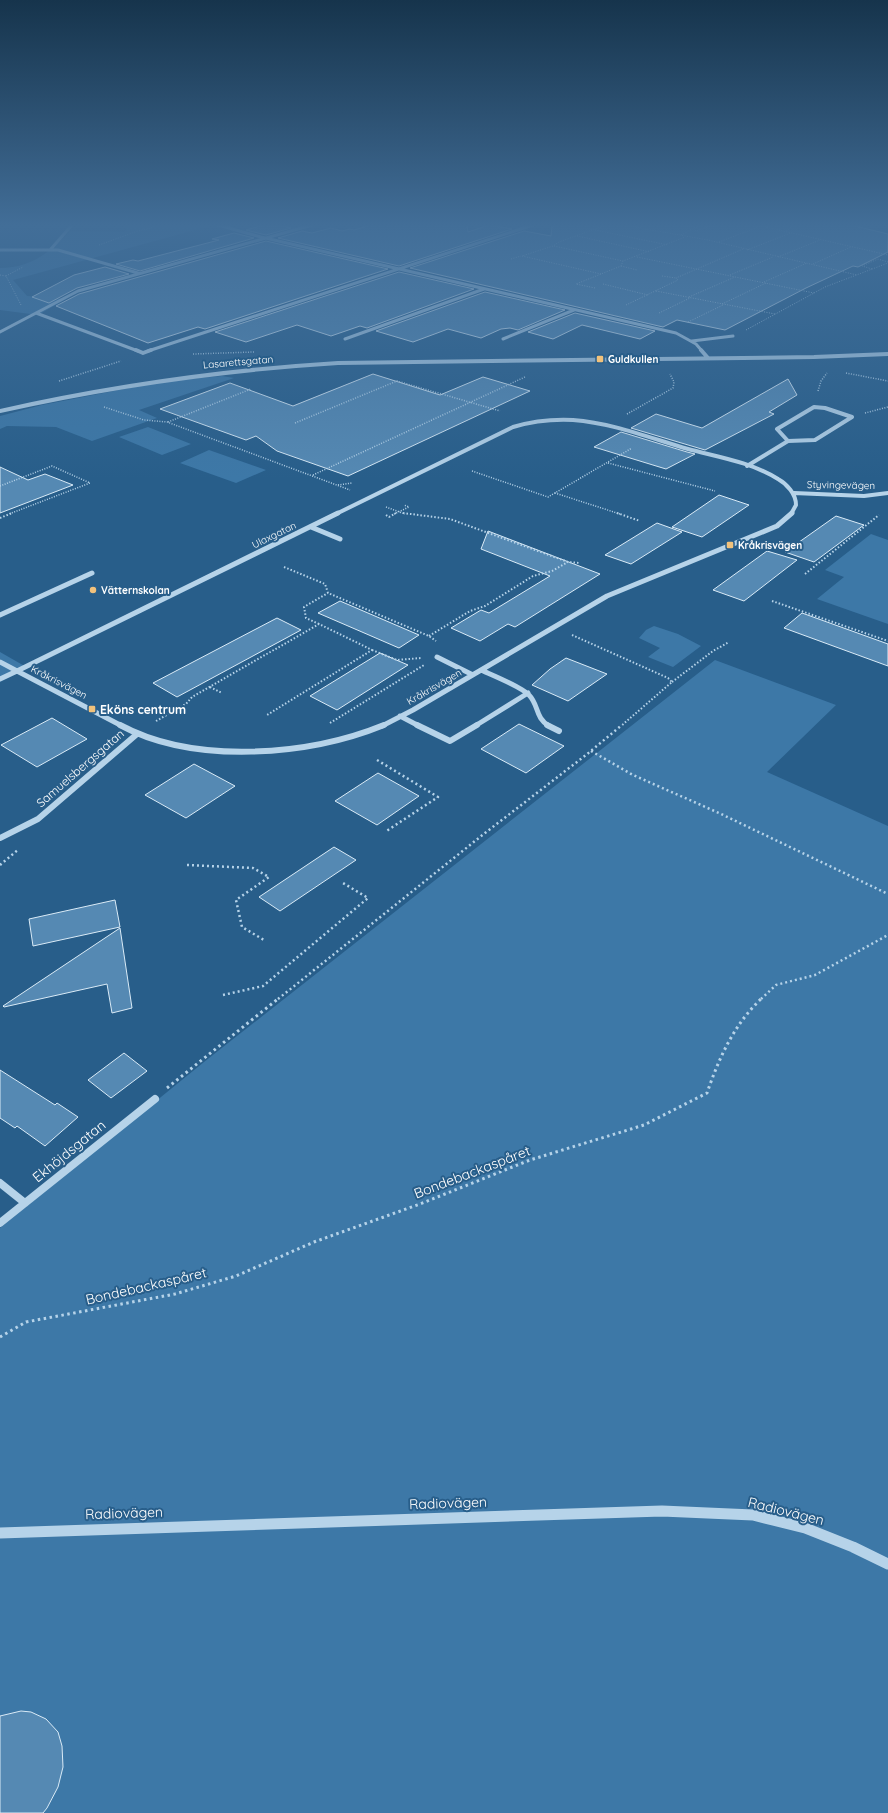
<svg xmlns="http://www.w3.org/2000/svg" width="888" height="1813" font-family="Quicksand,sans-serif">
  <rect width="100%" height="100%" fill="#285e8a"/>
  <path fill="#3d78a7" d="M130,225H213L13,280L27,296L66,299L38,315L0,310V268C30,268 50,253 70,231L124,232Z
    M222,376L234,378L139,410L157,418L92,441L56,427L7,426L0,429V416L42,405L160,382Z
    M148,427L191,444L162,455L119,437Z
    M209,450L266,470L236,483L180,463Z
    M871,534L888,540V624L817,599L844,577L825,570Z
    M654,626L678,634L701,646L673,667L648,657L660,648L639,638L646,630Z
    M0,652L28,668L0,682Z
    M715,660L836,705L767,772L888,826V1813H0V1228L204,1062Z"/>
  <path fill="#5589b3" stroke="#daebf7" d="M264,225L273,226L278,225L291,228L266,235L246,230Z
    M371,225H467L468,232L489,225L512,229L399,266L278,238L302,231L312,233L331,228L342,231L350,229L354,230Z
    M552,225H851L888,234V252L858,267L853,266L806,288L725,330L677,320L663,327L410,268L524,231L551,236Z
    M234,233L254,238L140,271L116,264L133,260L138,261L219,240L212,239Z
    M266,241L388,269L205,329L198,327L148,343L56,306L79,294Z
    M105,267L129,274L77,288L49,303L32,297L74,275Z
    M399,272L474,289L367,328L360,326L331,336L297,325L246,342L215,332Z
    M485,292L565,310L518,330L510,328L501,329L481,338L448,329L413,342L376,331Z
    M575,313L655,331L640,339L582,325L553,339L528,332Z
    M373,374L440,395L483,377L530,391L348,476L277,451L256,436L246,440L160,409L230,383L293,406Z
    M788,379L797,395L769,412L774,414L705,450L631,428L656,414L702,428Z
    M621,432L687,452L695,454L666,469L594,447Z
    M0,467L28,480L45,474L73,485L0,513Z
    M719,495L749,505L702,537L672,527Z
    M836,516L864,525L814,562L785,552Z
    M657,523L682,532L631,564L605,555Z
    M488,531L600,574L515,627L508,624L480,641L451,628L481,610L489,613L550,576L481,549Z
    M767,551L797,560L744,601L713,590Z
    M340,601L419,635L399,648L318,613Z
    M802,613L888,644V666L784,628Z
    M277,618L301,630L177,697L153,683Z
    M380,653L408,665L337,710L310,696Z
    M566,658L607,674L568,701L532,685L550,669Z
    M52,718L87,739L37,767L1,745Z
    M519,724L564,746L526,773L481,749Z
    M194,764L235,786L186,818L145,795Z
    M378,773L419,796L377,825L335,801Z
    M334,847L356,860L280,911L259,897Z
    M115,900L120,927L33,946L29,919Z
    M120,928L132,1008L112,1013L107,984L4,1007L3,1006Z
    M124,1053L147,1071L111,1098L88,1080Z
    M0,1070L55,1105L57,1103L78,1117L45,1146L17,1126L15,1128L0,1118Z
    M21,1711L31,1712L46,1719L58,1732L62,1746L63,1767L58,1787L47,1808L43,1813H0V1716Z"/>
  <g fill="none" stroke-linecap="round" stroke-linejoin="round">
    <path stroke="#b6d3e9" stroke-width="1" stroke-dasharray="1 1.5" stroke-linecap="butt" d="M623,225L708,240L857,275
      M682,225L695,227
      M757,225L888,255
      M690,229L697,231L714,225
      M595,230L668,245
      M786,231L795,225
      M681,235L700,225
      M577,236L650,252
      M719,242L761,226
      M99,245L135,232L161,225
      M554,246L623,261
      M747,250L791,233
      M637,257L814,293
      M778,257L820,240
      M511,259L521,256
      M813,264L851,247
      M621,266L637,270
      M872,269L862,266L878,259L888,262
      M601,274L522,256L553,246L559,242L606,225
      M0,275L6,276
      M730,275L773,257
      M662,276L676,278
      M764,282L807,263
      M603,284L648,295
      M595,288L576,284L621,266L623,261L685,237
      M656,291L775,314
      M689,297L735,277
      M722,304L766,283
      M21,305L6,276L23,267
      M626,305L678,280L676,278L743,249
      M659,313L690,298
      M688,322L723,305
      M746,330L825,287L888,263"/>
    <path stroke="#b6d3e9" stroke-width="1.5" stroke-dasharray="1 1.5" stroke-linecap="butt" d="M193,354L254,352
      M846,373L888,381
      M59,381L121,361
      M818,391L821,381L827,373
      M104,407L144,420L167,422L350,490
      M865,413L888,407
      M627,414L673,388L674,382L670,374
      M168,422L251,389
      M295,423L397,381L500,411
      M608,463L715,491
      M472,471L548,497L555,493
      M313,475L525,377
      M338,485L352,483
      M0,486L52,466L90,483L9,514
      M386,507L405,514
      M394,514L409,507L404,505
      M620,514L555,493L632,448"/>
    <path stroke="#b6d3e9" stroke-width="2" stroke-dasharray="1.5 2" stroke-linecap="butt" d="M403,513L450,519L568,562L580,563
      M617,513L640,521
      M386,515L389,517L396,513
      M0,518L12,513
      M284,567L325,584L328,593L429,636L436,641
      M805,574L879,515
      M772,601L888,641
      M319,624L306,618L304,607L328,593
      M572,635L668,678L672,682L621,726
      M429,636L470,611L485,606L533,576L552,571L568,562
      M372,650L397,660L421,658
      M672,682L713,651L729,642
      M210,687L222,693
      M156,721L186,704L192,697L319,624L372,650L267,715
      M330,723L424,665"/>
    <path stroke="#b6d3e9" stroke-width="2.5" stroke-dasharray="2 3" stroke-linecap="butt" d="M591,751L633,775L719,813L888,894
      M377,760L438,797L385,832
      M0,865L19,849
      M187,865L253,868L269,877L236,900L242,927L264,940
      M223,995L263,986L368,898L343,883
      M278,999L485,833L586,755L622,725
      M761,999L776,985L815,975L888,935"/>
    <path stroke="#b6d3e9" stroke-width="3" stroke-dasharray="2.5 3.5" stroke-linecap="butt" d="M167,1088L279,998
      M0,1337L26,1322L175,1294L236,1276L314,1242L420,1204L530,1160L644,1125L707,1093C719,1058 734,1024 762,998"/>
    <path stroke="#b6d3e9" stroke-width="3" d="M218,225L261,237L676,333L696,344L702,351
      M0,250H58L138,273
      M50,250L72,225
      M36,313L138,351
      M0,332L78,291L312,225
      M345,339L484,289
      M503,339L574,310
      M692,341L733,336
      M148,351L533,225"/>
    <path stroke="#b6d3e9" stroke-width="4" d="M136,350L143,353L151,350
      M701,350L708,358
      M814,407L825,408L852,417L815,440L788,441L777,429Z
      M0,411C112,386 224,370 338,363L814,357L888,354
      M747,466L788,441
      M794,493L864,496L888,493
      M336,514L513,427C533,421 553,419 573,420C613,423 650,438 688,449C718,457 751,462 778,479C787,484 796,494 796,505L791,514"/>
    <path stroke="#b6d3e9" stroke-width="5" d="M311,527L340,539
      M0,615L92,573
      M437,657L473,675
      M0,662L17,671
      M481,670C492,675 522,687 529,695C539,705 535,718 549,726
      M17,671L122,726
      M17,671L338,513
      M0,679L17,671
      M400,716L419,726
      M382,726L413,710L607,596L777,526L792,513
      M475,726L528,693"/>
    <path stroke="#b6d3e9" stroke-width="6" d="M120,725C194,765 308,756 384,725
      M417,725L450,741L477,725
      M547,725L559,731
      M0,838L38,819L137,734"/>
    <path stroke="#b6d3e9" stroke-width="8" d="M0,1183L25,1203
      M0,1223L155,1099"/>
    <path stroke="#b6d3e9" stroke-width="11" d="M0,1533L662,1511L753,1515L805,1528L853,1547L888,1564"/>
  </g>
  <linearGradient id="sky" x2="0" y2="1"><stop stop-color="#16344c"/><stop offset="0.47" stop-color="#426e98"/><stop offset="1" stop-color="#426e98" stop-opacity="0"/></linearGradient>
  <rect width="888" height="479" fill="url(#sky)"/>
  <g fill="#f1c27c" stroke="#285e8a" stroke-width="1.5">
    <rect x="596" y="355" width="8" height="8" rx="2"/>
    <rect x="726" y="541" width="8" height="8" rx="2"/>
    <circle cx="93" cy="590" r="4"/>
    <rect x="88" y="705" width="8" height="8" rx="2"/>
  </g>
  <g text-anchor="middle" dominant-baseline="central" stroke-width="4" stroke-linejoin="round" paint-order="stroke">
    <g font-size="10" font-weight="bold" fill="#fff" stroke="#285e8a" text-anchor="start">
      <text x="608" y="359">Guldkullen</text>
      <text x="738" y="545">Kråkrisvägen</text>
      <text x="101" y="590">Vätternskolan</text>
    </g>
    <g font-size="10" fill="#fff" stroke="#285e8a">
      <text transform="translate(238 362) rotate(-5)">Lasarettsgatan</text>
      <text transform="translate(841 485) rotate(1)">Styvingevägen</text>
      <text transform="translate(274 535) rotate(-26)">Ulaxgatan</text>
      <text transform="translate(59 682) rotate(27)">Kråkrisvägen</text>
      <text transform="translate(434 687) rotate(-30)">Kråkrisvägen</text>
    </g>
    <g font-size="12" font-weight="bold" fill="#fff" stroke="#285e8a" text-anchor="start">
      <text x="100" y="709">Eköns centrum</text>
    </g>
    <g font-size="12" fill="#fff" stroke="#285e8a">
      <text transform="translate(80 768) rotate(-41)">Samuelsbergsgatan</text>
    </g>
    <g font-size="14" fill="#fff" stroke="#285e8a">
      <text transform="translate(69 1151) rotate(-39)">Ekhöjdsgatan</text>
      <text transform="translate(472 1172) rotate(-21)">Bondebackaspåret</text>
      <text transform="translate(146 1286) rotate(-13)">Bondebackaspåret</text>
      <text transform="translate(448 1503) rotate(-2)">Radiovägen</text>
      <text transform="translate(786 1511) rotate(14)">Radiovägen</text>
      <text transform="translate(124 1513) rotate(-2)">Radiovägen</text>
    </g>
  </g>
</svg>
